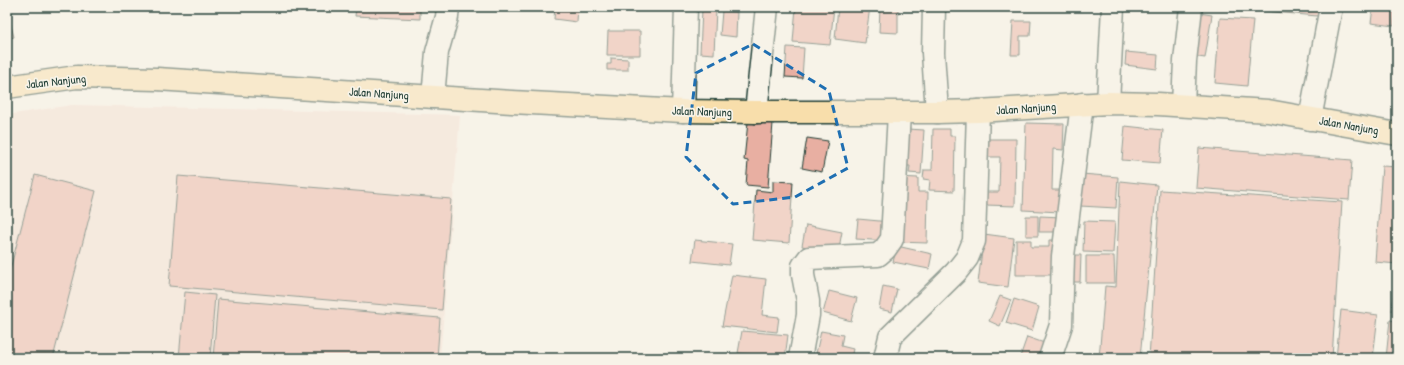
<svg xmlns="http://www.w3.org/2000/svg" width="1404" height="365" font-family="'Patrick Hand',sans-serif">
  <rect width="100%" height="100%" fill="#f7f3e8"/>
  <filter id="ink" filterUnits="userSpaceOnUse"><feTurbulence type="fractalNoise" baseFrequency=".025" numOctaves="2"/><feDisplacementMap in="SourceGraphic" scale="8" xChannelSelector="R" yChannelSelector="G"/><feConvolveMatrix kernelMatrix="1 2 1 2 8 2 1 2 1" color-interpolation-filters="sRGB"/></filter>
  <g filter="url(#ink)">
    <path fill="#f2dfd3" d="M72,105L460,115L440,358H7V115Z"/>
    <path fill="#e8afa2" stroke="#1f3d34" d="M356,7H420V19L355,16Z
      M555,7H578L577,22L554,19Z
      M796,7H834L830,45L793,42Z
      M838,7H870L865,43L835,39Z
      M880,7H898V33L879,32Z
      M1002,7H1025L1024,9Z
      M1263,7H1329L1328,17L1263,11Z
      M1373,7H1397L1394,26L1371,23Z
      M702,9H716L714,54L700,53Z
      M7,10L14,37L7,39Z
      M722,11L737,12L736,37L720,35Z
      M1199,13L1212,15L1205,58L1192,56Z
      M1220,18L1253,20L1247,86L1215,83Z
      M1013,21H1031L1030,36H1020V55H1011Z
      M608,31H640V55H607Z
      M787,47L804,48L802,78L785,77Z
      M1126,52L1158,55L1157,69L1125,65Z
      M611,58L628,59V70H607V64H611Z
      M748,122L773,123L768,187L746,185L748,161L744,160Z
      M1026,123L1064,124L1063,150L1053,149L1052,190H1061L1060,212L1023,210Z
      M1125,126L1163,130L1160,163L1122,160Z
      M908,129L924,130L921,174L909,173L910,166H905Z
      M933,129H950V136H955L954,191L929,190L930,180L923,179L924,170H932Z
      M807,138L828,141L822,172L802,168Z
      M983,139H1016L1015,206L985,205V192H999L1000,157H983Z
      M1199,148L1352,160L1349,200L1196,188Z
      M1382,166L1397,167V264L1375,262Z
      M1082,174L1118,177L1116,208L1080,206Z
      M35,175L96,191L53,358H7V281Z
      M178,176L451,199L442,310L169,286Z
      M898,177L918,178V192H928L927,243L897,242Z
      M773,181L793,182L789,243L752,240L756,190L773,192Z
      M1120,181L1157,185L1140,358H1099L1105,286L1116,287Z
      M1160,190L1342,202L1332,358H1149Z
      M1026,216H1038V236H1026Z
      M1040,216L1062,217L1061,232H1039Z
      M858,219L890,222L888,241L856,239Z
      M1084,221L1115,222L1113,253L1083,252Z
      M806,225L842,232L838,253L802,246Z
      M984,234L1014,238L1008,287L978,283Z
      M695,240L732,244L729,265L692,261Z
      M1016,240H1031V247H1049V240H1059V275H1016Z
      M897,246L932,254L929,269L893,262Z
      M1071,255H1081L1080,282H1071Z
      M1086,256H1114L1115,283H1086Z
      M1397,271V312L1392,311Z
      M732,275L766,279L762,315L779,317L777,332L722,326Z
      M883,286L897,289L892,312L879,309Z
      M829,291L857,298L851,321L823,313Z
      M185,292L215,295L210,358H179Z
      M1000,296L1011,300L1000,326L989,321Z
      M218,299L440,318L437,358H213Z
      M1014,299L1039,307L1032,331L1006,323Z
      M1341,310L1378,315L1373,358H1336Z
      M1390,320L1397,321V358H1386Z
      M742,331L788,335L785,358L738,353Z
      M821,331L843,335L841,346L853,349L851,358H815Z
      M1027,337L1053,346L1048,358L1020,357Z"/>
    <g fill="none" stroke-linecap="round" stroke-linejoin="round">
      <defs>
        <path id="minor" d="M934,7L933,53L937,112
          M433,97L437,52L447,17L448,7
          M1108,103L1113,7
          M1183,105L1185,61L1191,7
          M683,111L686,7
          M756,112L767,7
          M1310,119L1331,7
          M800,358L808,315V301L803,275V266L809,258L878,255L885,249L892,239L899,113
          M885,358L890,337L956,272L967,258L974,241L978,111
          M1050,358L1061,325L1063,256L1082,104"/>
        <path id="major" d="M7,87L77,77L157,79L512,102L683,111L756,112H937L978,111L1108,103L1158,104L1268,111L1397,134"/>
      </defs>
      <use href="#minor" stroke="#1f3d34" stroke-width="25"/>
      <use href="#major" stroke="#1f3d34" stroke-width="25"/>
      <use href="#minor" stroke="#f7f3e8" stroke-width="22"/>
      <use href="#major" stroke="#f8deab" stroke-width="22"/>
    </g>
  </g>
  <path d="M0 0H1404V365H0ZM753,44L829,91L848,168L795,197L733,204L686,157L696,73Z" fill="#f7f3e8" fill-opacity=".55" fill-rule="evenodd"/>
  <path fill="none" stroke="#1f6fb2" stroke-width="3" stroke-dasharray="8 5" stroke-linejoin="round" d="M753,44L829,91L848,168L795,197L733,204L686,157L696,73Z"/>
  <g text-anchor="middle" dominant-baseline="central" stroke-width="3.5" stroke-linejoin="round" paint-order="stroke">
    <g font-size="12" fill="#1f3d34" stroke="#f7f3e8">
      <text transform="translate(56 81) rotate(-6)">Jalan Nanjung</text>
      <text transform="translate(379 93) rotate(4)">Jalan Nanjung</text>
      <text transform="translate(1026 108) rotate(-4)">Jalan Nanjung</text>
      <text transform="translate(702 111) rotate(2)">Jalan Nanjung</text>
      <text transform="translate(1349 125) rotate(10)">Jalan Nanjung</text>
    </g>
  </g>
  <rect width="1404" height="365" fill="none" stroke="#f7f3e8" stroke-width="24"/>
  <rect x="12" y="12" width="1380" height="341" fill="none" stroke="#1f3d34" stroke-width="1.5" filter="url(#ink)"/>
</svg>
